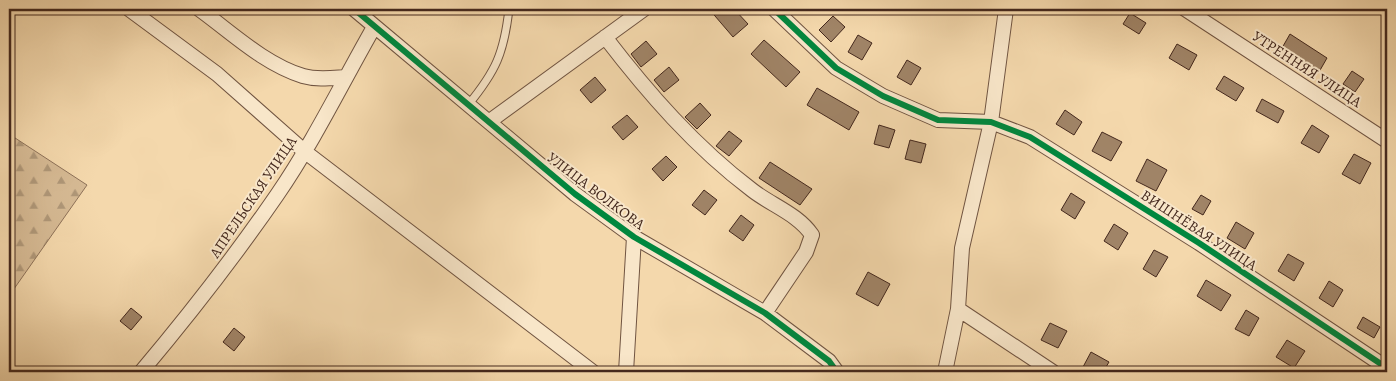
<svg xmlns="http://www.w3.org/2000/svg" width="1396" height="381" font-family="Alegreya,serif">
  <defs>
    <pattern id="forest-firs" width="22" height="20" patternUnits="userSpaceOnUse" patternTransform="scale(1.25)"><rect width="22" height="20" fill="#d6ba94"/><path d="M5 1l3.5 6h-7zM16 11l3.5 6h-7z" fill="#af9778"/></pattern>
  </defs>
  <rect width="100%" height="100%" fill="#f4d8ac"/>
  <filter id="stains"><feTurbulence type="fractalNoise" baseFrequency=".004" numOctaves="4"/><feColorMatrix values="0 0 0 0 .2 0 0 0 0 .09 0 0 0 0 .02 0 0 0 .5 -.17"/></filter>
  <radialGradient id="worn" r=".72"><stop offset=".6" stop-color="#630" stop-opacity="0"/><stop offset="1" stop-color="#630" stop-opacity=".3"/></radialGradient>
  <path fill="url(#forest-firs)" stroke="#8d7158" d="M9,134L87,185L9,296Z"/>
  <path fill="#a08467" stroke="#44281d" d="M709,9H734L748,24L733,37Z
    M1130,13L1146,23L1139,34L1123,24Z
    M833,16L845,27L831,42L819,30Z
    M1290,34L1327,58L1319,72L1282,48Z
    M858,35L872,43L862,60L848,52Z
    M764,40L800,72L786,87L751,54Z
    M646,41L657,54L641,67L631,54Z
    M1177,44L1197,55L1189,70L1169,58Z
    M907,60L921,68L911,85L897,77Z
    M669,67L679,80L664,92L654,80Z
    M1352,71L1364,79L1355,92L1343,84Z
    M1224,76L1244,88L1236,101L1216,89Z
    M595,77L606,90L591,103L580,90Z
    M817,88L859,112L849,130L807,105Z
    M1262,99L1284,111L1278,123L1256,111Z
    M700,103L711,115L697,129L685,117Z
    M1065,110L1082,122L1074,135L1056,124Z
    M627,115L638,127L623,140L612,127Z
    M879,125L895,130L889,148L874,144Z
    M1312,125L1329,136L1319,153L1301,143Z
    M729,131L742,141L729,156L716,146Z
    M1102,132L1122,142L1111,161L1092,151Z
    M910,140L926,144L921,163L905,159Z
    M1354,154L1371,163L1360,184L1342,174Z
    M666,156L677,167L663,181L652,169Z
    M1147,159L1167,170L1156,191L1136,181Z
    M770,162L812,189L800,205L759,178Z
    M704,190L717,200L705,215L692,205Z
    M1071,193L1085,202L1075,219L1061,210Z
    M1201,195L1211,201L1203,215L1192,209Z
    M741,215L754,225L743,241L729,231Z
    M1236,222L1254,233L1245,249L1227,238Z
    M1114,224L1128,233L1118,250L1104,241Z
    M1154,250L1168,257L1156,277L1143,269Z
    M1288,254L1304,263L1294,281L1278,271Z
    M868,272L890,284L878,306L856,294Z
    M1206,280L1231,295L1221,311L1197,296Z
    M1329,281L1343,290L1333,307L1319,298Z
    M131,308L142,317L131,330L120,321Z
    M1246,310L1259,318L1249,336L1235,329Z
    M1363,317L1380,327L1374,338L1357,328Z
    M1050,323L1067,331L1058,348L1041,340Z
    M234,328L245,337L234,351L223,342Z
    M1287,340L1305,351L1294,368L1276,357Z
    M1091,352L1109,362L1103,372H1092L1083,367Z"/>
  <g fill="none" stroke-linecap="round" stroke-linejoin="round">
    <defs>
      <path id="service" d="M468,105C496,71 504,53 509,9"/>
      <path id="minor" d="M129,9L217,74L304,151L593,372
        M199,9C231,32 264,64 303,76C317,80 331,78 345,77
        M354,9L575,194L634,237L765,313L829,361L837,372
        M774,9L836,68L883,96L938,120L991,122L1030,137L1199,243L1387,368
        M1185,9L1387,141
        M605,37C648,93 695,147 752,190C771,205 798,214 812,235L806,252L765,313
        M490,121L644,9
        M958,309L1053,372
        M141,372C189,315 235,256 277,195C314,141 342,83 374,27
        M626,372L634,237
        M945,372L958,309L962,248L991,122L1006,9"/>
    </defs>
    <use href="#service" stroke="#705441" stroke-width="9"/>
    <use href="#minor" stroke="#705441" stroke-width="16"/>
    <use href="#service" stroke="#f8e6c9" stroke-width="7"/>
    <use href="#minor" stroke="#f8e6c9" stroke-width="14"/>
    <defs>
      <path id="cycleway" d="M354,9L575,194L634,237L765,313L829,361L837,372
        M774,9L836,68L883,96L938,120L991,122L1030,137L1199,243L1387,368"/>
    </defs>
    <use href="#cycleway" stroke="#f8e6c9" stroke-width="9"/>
    <use href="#cycleway" stroke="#00873e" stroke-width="6"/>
  </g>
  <g text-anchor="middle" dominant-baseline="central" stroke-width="4" stroke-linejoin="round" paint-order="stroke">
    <g font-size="15" fill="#44281d" stroke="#f8e6c9">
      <text transform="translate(1307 69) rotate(33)">УТРЕННЯЯ УЛИЦА</text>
      <text transform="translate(596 191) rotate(37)">УЛИЦА ВОЛКОВА</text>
      <text transform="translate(253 197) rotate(-56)">АПРЕЛЬСКАЯ УЛИЦА</text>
      <text transform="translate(1199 230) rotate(33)">ВИШНЁВАЯ УЛИЦА</text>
    </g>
  </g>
  <rect width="1396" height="381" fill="none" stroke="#f4d8ac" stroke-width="30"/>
  <rect x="10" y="10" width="1376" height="361" fill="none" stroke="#44281d" stroke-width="2.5"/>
  <rect x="15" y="15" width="1366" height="351" fill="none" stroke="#44281d"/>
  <rect width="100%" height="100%" filter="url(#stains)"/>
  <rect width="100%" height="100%" fill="url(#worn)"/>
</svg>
